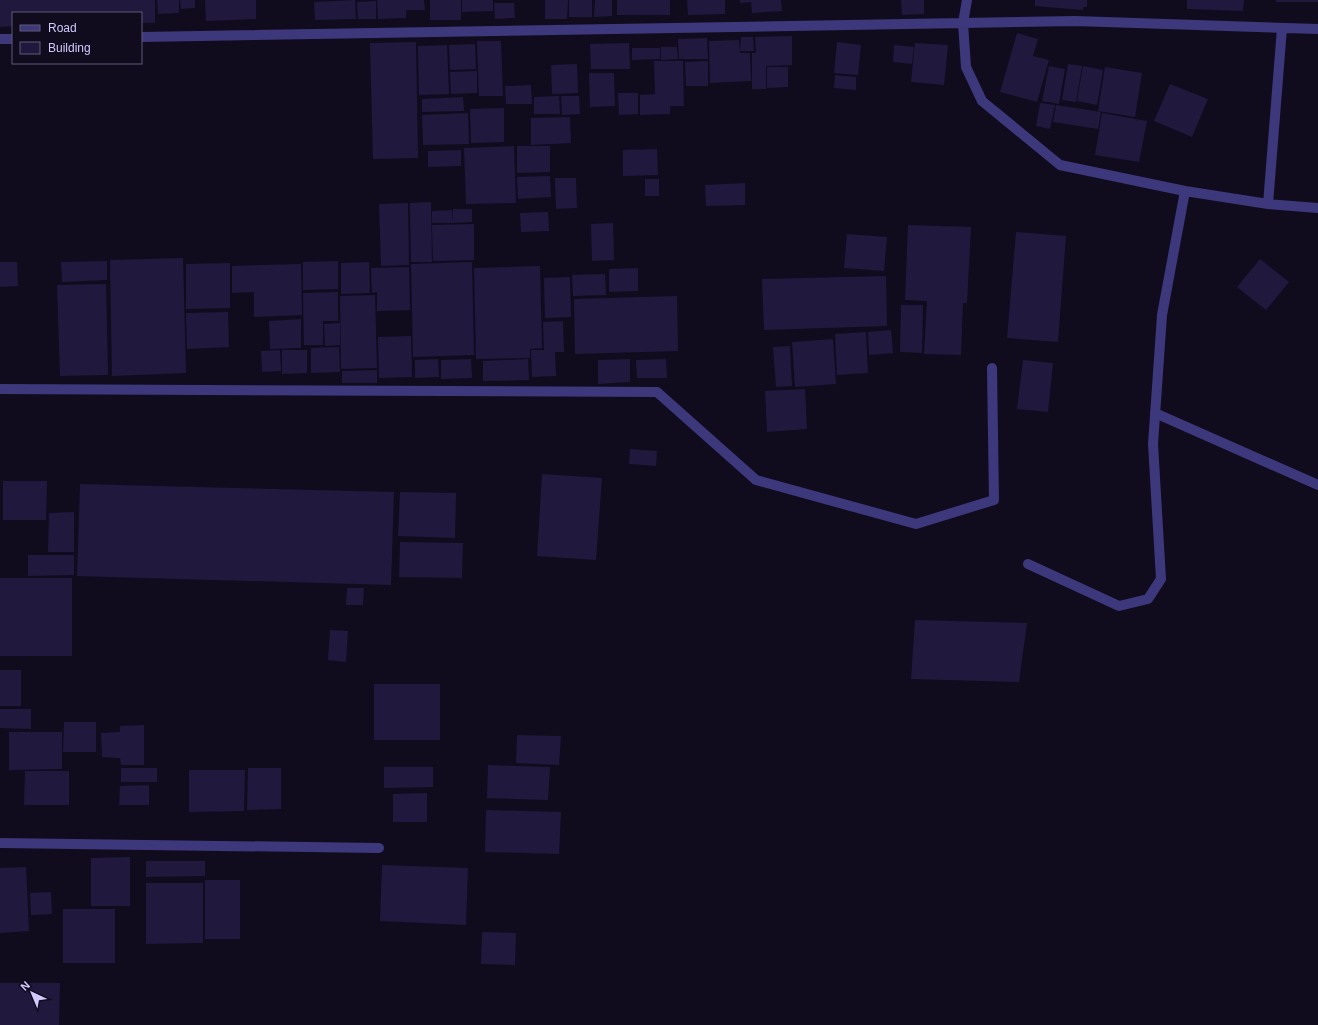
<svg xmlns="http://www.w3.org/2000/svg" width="1318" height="1025" font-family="Helvetica,sans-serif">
  <rect width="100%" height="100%" fill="#100c1d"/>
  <path fill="#21183e" d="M0,0H155V23H141V13H13V26L0,27Z
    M157,0H179V13L158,14Z
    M180,0H195V8L181,9Z
    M205,0H256V19L206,21Z
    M355,0L356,19L315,20L314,2Z
    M377,0H424L425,10H406V18L378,19Z
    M430,0H461V20H430Z
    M462,0H493V11L462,12Z
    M545,0H568L567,19H545Z
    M569,0H592V17H569Z
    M595,0H612V16L594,17Z
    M617,0H670V15H617Z
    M687,0H725V14L688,15Z
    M740,0H781L782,11L752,13L751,2L740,3Z
    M901,0H924V14L902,15Z
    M1035,0H1087V7H1083V10L1035,6Z
    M1187,0H1244L1243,11L1187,9Z
    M1276,0H1318V2H1276Z
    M376,1V19H358L357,2Z
    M494,3H514L515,18L495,19Z
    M1017,33L1038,39L1033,56L1049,60L1037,102L1000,92Z
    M792,36V65L766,66V89H752V53H756L755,37Z
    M741,37H753L754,51H740Z
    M707,38L708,59H679L678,39Z
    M739,40L740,53H750L751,81L710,83L709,41Z
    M477,41H501L503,96H479Z
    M416,42L418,158L373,159L370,43Z
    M837,42L861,45L858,75L834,73Z
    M629,43L630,69H591L590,44Z
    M915,43L948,45L944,85L911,82Z
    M475,44L476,69L450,70L449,45Z
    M447,45L449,94L419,95L418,46Z
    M894,45L914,47L912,64L893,62Z
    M661,47H677L678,59L661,60Z
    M632,48H660V59L632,60Z
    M654,61H683L684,106H670V114L640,115V95L655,94Z
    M708,61V86H686L685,62Z
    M577,64L578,93L552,94L551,65Z
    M1068,64L1082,66L1076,102L1062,100Z
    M1049,66L1065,69L1059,104L1042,101Z
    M1083,66L1103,70L1097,105L1077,101Z
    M767,67H788V87L767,88Z
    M1105,67L1142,73L1135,117L1098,111Z
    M477,71V93L451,94L450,72Z
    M589,73H614L615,106L590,107Z
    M835,75L856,77V90L834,88Z
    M1170,84L1208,99L1192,137L1154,121Z
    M531,85L532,104H506L505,86Z
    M618,93H638V114L619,115Z
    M559,96L560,114H534V97Z
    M561,96H579L580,114L562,115Z
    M463,97L464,111L422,112V99Z
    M1040,103L1055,105L1050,129L1036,126Z
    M1056,105L1101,112L1098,129L1053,122Z
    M504,108V142L471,143L470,109Z
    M468,113L469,144L423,145L422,115Z
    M1102,113L1147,121L1139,162L1095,155Z
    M570,117L571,143L531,145V118Z
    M514,146L516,203L466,204L464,148Z
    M517,146H550V172L517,173Z
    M657,149L658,175L623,176V150Z
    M461,150V166L428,167V151Z
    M550,176L551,197L518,199L517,177Z
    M555,178H576L577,208L556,209Z
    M645,179H659V196H645Z
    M745,183V205L706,206L705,185Z
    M431,202L432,262H411L410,203Z
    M408,203L409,265L381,266L379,204Z
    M453,209H472V222L453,223Z
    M452,210L453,223H432V211Z
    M548,212L549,231L521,232L520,213Z
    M613,223L614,260L592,261L591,224Z
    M474,224V260L433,261L432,225Z
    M908,225L971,227L967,303H963L961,355L924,354L927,301L905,300Z
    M1016,232L1066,236L1058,342L1007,338Z
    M847,234L887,237L884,271L844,268Z
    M183,258L186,373L112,376L110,260Z
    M1260,259L1289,282L1266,310L1237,287Z
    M107,261V280L62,282L61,262Z
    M338,261V289L303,290V262Z
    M0,262H17L18,286L0,287Z
    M369,262L370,293L341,294V263Z
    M472,262L474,355L413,357L411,264Z
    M230,263V308L186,309V264Z
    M301,264L302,315L254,317V292L232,293V266Z
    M540,266L542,348L530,349V358L476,359L474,268Z
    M409,267L410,310L377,311V292L372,293L371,268Z
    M638,268V291L609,292V269Z
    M605,274L606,295L573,296L572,275Z
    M886,276L887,326L764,330L762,279Z
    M570,277L571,317L545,318L544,278Z
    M106,284L108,375L60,376L57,285Z
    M338,292V321H323V345H304L303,293Z
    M375,295L377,368L341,369L340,296Z
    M677,296L678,351L575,354L574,299Z
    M901,305H923L922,353L900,352Z
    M228,312L229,347L187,349L186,313Z
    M301,319V348L270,349L269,321Z
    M563,321L564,352H555L556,376L532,377L531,350H544L543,322Z
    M340,323V345L325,346L324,324Z
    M891,330L893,353L869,355L868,332Z
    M866,332L868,373L837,375L835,334Z
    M411,336L412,377L379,378L378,337Z
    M833,339L836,384L795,387L792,342Z
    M790,346L792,386L776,387L773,347Z
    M339,347L340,372L311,373V348Z
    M280,350L281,371L262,372L261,351Z
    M282,350H307V373L282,374Z
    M438,359L439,377L415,378V360Z
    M471,359L472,378L441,379V360Z
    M528,359L529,380L483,381V361Z
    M630,359V382L598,384V360Z
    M666,359L667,378H637L636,360Z
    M1023,360L1053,363L1048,412L1017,409Z
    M377,370V383H342V371Z
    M805,389L807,429L767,432L765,391Z
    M630,449L657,451L656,466L629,464Z
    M542,474L602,478L596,560L537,556Z
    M3,481H47L46,520H3Z
    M80,484L394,492L391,585L77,576Z
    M400,492L456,493L455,538L398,536Z
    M74,512V552H48L49,513Z
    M400,542L463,543L462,578L399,577Z
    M28,555H74V575L28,576Z
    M0,578H72V656H0Z
    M347,588H364L363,605H346Z
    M915,620L1027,623L1019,682L911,679Z
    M330,630L348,631L346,662L328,660Z
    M0,670H21V706H0Z
    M374,684H440V740H374Z
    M0,709H31V729L0,728Z
    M64,722H96V752H63Z
    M144,725V765H121L120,758L102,757L101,733L120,732V726Z
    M9,732H62V769L9,770Z
    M517,735L561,736L559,765L516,763Z
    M488,765L550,767L548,800L487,798Z
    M384,767H433V787L384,788Z
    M121,768H157V782H121Z
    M248,768H281V809L247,810Z
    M189,770H245L244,811L189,812Z
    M25,771H69V805H24Z
    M149,785V805H119L120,786Z
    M427,793V822H393V794Z
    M486,810L561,812L559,854L485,852Z
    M130,857V906H91V858Z
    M146,861H205V876L146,877Z
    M382,865L468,868L466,925L380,921Z
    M26,867L29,931L0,933V868Z
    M205,880H240V939H205Z
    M146,883H203V943L146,944Z
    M51,892L52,914L31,915L30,893Z
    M63,909H115V963H63Z
    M482,932L516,933L515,965L481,964Z
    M0,983H60L59,1025H0Z"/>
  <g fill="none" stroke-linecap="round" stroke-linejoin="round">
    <path stroke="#3d387c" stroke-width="10" d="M1318,29L1075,21L963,23L966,67L982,101L1060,165L1185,191L1268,204L1318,208
      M141,37L963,23L967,0
      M0,39H13
      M1268,204L1282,28
      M0,389L657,392L756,480L916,524L994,500L992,368
      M1155,413L1318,485
      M1028,564L1119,606L1148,599L1161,579L1153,444L1162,315L1185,191
      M0,843L379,848"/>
  </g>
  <rect x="12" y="12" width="130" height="52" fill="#100c1d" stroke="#5d5877"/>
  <rect x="20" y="25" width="20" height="6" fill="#3d387c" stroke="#5d5877"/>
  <text x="48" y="32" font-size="12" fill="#d1c9fe">Road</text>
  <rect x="20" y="42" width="20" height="12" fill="#21183e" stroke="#5d5877"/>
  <text x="48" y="52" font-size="12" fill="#d1c9fe">Building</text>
  <g transform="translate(32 993) rotate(316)" stroke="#100c1d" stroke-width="3" paint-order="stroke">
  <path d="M0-3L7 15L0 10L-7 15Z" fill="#d1c9fe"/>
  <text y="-6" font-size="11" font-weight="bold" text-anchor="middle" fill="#d1c9fe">N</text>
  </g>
</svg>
